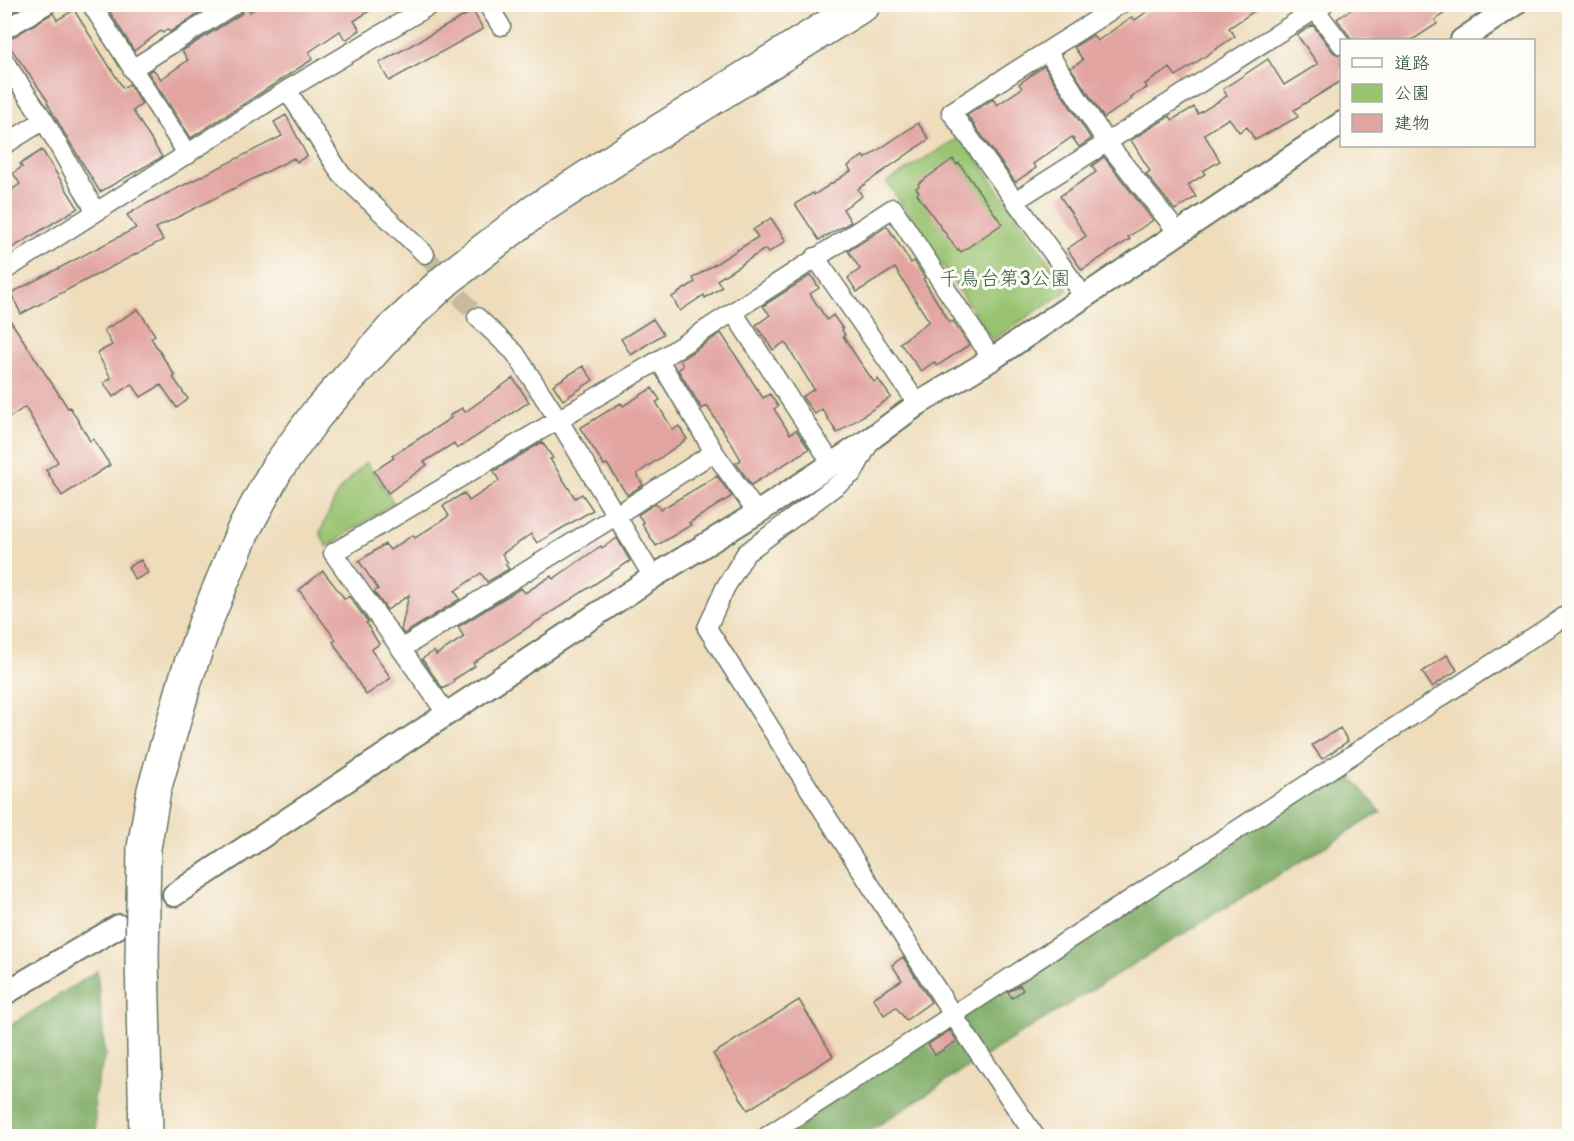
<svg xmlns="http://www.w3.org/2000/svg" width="1574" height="1141" font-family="Pangolin,'Klee One',sans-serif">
  <rect width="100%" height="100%" fill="#fdfcf7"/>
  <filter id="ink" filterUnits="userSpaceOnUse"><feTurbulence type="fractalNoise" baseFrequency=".0167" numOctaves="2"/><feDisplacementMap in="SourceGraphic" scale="12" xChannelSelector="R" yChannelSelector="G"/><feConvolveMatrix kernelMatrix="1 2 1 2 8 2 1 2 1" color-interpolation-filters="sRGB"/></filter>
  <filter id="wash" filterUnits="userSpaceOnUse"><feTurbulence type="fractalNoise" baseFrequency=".008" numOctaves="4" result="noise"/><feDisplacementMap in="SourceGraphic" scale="24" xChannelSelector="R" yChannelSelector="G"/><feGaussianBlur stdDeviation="1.35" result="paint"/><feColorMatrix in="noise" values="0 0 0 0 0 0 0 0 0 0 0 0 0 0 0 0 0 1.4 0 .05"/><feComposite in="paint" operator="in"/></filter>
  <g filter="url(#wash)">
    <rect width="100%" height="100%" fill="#eedcba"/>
    <path fill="#98c370" stroke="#5c8052" stroke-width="1.5" d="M961,136L1068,290L992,340L887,182Z
      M366,462L394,503L327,547L320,533L338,492Z"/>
    <path fill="#7aa962" stroke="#4c734b" stroke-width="1.5" d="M1344,768L1381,812L994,1050L862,1136H774Z
      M97,971L105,1055L94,1096L96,1136H5V1029Z"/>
    <g id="blocks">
      <path fill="#e2a4a1" d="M4,4H22L23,6L4,17Z
        M105,4H213L170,32L167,29L163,33L161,31L134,51Z
        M262,4H380L354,21L360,30L347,39L344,38L340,31L309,52L313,59L191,138L148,72L153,69L161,79L188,60L182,51L241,14L246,5L250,12Z
        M1158,4H1265L1229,28L1235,36L1176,76L1170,68L1145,84L1147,88L1130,97L1132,99L1104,118L1071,68L1083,60L1074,47L1093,35L1097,41L1132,17L1135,20Z
        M1359,4H1457L1435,20L1437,24L1412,40H1352L1337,19Z
        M74,10L123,88L129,84L142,104L133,111L162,157L100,192L66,136L47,102L48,101L7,43L8,40L53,13L57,20Z
        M473,11L483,29L389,81L379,63Z
        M1313,25L1333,52L1341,56V81L1294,110L1298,117L1255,140L1247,127L1239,132L1229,118L1204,134L1220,161L1203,171L1205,174L1188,185L1196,197L1175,210L1146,174L1150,171L1131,140L1170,116L1172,120L1194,107L1198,114L1227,96L1223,89L1268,59L1284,85L1318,64L1297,35Z
        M1044,66L1091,139L1079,147L1072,137L1033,164L1036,168L1015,182L967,115L993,99L997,105L1022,88L1019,84Z
        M286,115L307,156L297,162L294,158L156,228L163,240L21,314L11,293L136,228L127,215L142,206L282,136L274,122Z
        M918,123L929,139L858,189L862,196L843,209L851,222L819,240L795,204L813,193L814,195L851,171L848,166L863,156L865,159Z
        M42,150L78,208L4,253V195L20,184L13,173L22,167L20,164Z
        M1104,157L1153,220L1128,237L1130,239L1082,270L1067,249L1086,236L1060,196L1096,172L1092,166Z
        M953,159L957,165L959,163L1002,224L961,252L959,249L958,251L917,194L919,192L916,188L919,186L918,184Z
        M771,218L786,241L768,253L765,249L717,280L722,287L705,298L704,295L680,311L672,297L695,282L693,278L758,237L753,230Z
        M887,226L911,263L914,261L925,278L923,279L950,323L953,321L969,345L937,366L934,362L921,371L900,343L929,321L895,268L857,292L848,278L860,269L848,251Z
        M811,275L819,288L810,294L827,320L833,315L843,329L842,330L845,335L843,336L860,362L874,382L878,379L891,397L837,433L822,409L815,414L802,397L814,389L785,342L773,350L756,325L770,315L763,306Z
        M138,309L155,335L151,338L175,376L173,377L188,399L177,408L161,385L141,397L132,384L113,397L104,383L111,378L97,353L112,345L104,330Z
        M4,311L68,408L70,407L90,441L93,439L110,465L62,496L46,470L58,462L25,407L4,421V379L11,375L4,365Z
        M653,319L663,334L631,355L621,339Z
        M721,333L763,398L770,394L778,406L774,409L790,434L796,430L809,449L751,485L736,463L741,460L733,446L707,406L702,409L678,370L683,366L680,360Z
        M583,366L593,380L563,400L553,385Z
        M513,378L529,402L457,449L454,443L424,462L427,465L388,493L374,471L394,458L392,456L451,418L450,415L462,408L465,412Z
        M652,388L660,400L656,402L673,430L679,426L687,439L637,474L643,485L627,495L607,464L604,465L580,428L621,403L623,406Z
        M542,442L553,458L550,459L575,498L582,494L593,510L537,543L531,534L502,554L508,563L505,564L509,569L487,582L481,573L455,591L460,599L404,634L401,630L409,595L387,610L374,592L378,589L359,561L385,544L390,550L413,535L415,538L449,516L443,506L464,493L469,501L499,481L494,471Z
        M717,476L732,496L689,523L691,525L656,546L642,524L644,523L638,515L656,503L660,510Z
        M617,538L630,561L473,663L475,666L453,680L454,682L443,689L422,659L434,651L436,655L464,637L458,627L521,588L525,593L551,576L553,579L601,546L602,548Z
        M141,560L148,573L135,580L128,567Z
        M323,571L345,599L349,596L368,622L366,623L379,644L371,650L391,678L366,695L333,642L336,640L299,590Z
        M1447,655L1457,670L1432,687L1422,672Z
        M1340,728L1348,741L1322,759L1312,745Z
        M903,957L931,1002L906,1020L896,1007L884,1015L873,998L902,980L892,965Z
        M1020,985L1023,990L1012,998L1008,992Z
        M799,1000L833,1056L748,1110L713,1054Z
        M950,1030L957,1041L935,1055L928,1044Z"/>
    </g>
  </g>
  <g filter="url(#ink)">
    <use href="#blocks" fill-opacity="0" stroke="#677563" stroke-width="1.5"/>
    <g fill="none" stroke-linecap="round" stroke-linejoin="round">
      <path stroke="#c5bc9f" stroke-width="18" stroke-dasharray="18 9" stroke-linecap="butt" d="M425,254L477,317"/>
      <defs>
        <path id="minor" d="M91,4L188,155
          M487,4L501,26
          M1311,4L1342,45
          M4,30L47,4
          M1047,51L1108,144L1179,234
          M4,61L44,120L96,212
          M132,69L235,4
          M287,90L341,174L425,254
          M4,145L44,120
          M1015,201L1324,4
          M815,257L918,404
          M4,271L287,90L432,4
          M1085,298L951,112L1121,4
          M733,312L832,464
          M477,317L515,353L558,419L653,577
          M659,360L714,452L757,513
          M872,438L853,473L746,553L725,588L707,628L953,1015L1035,1136
          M401,649L617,515L714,452
          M447,714L333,553L659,360L893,208L992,359
          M767,1136L1570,613"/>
        <path id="tertiary" d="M1462,40L1515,4
          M174,895L653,577L757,513L873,437L918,404L992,359L1342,123
          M4,994L119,926"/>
        <path id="motorway" d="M144,848L154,790L187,675L206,621L243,531L276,470L316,415L391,331L447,279L535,211L645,140L864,4
          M142,957L146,1136"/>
      </defs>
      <use href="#minor" stroke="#677563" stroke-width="21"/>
      <use href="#tertiary" stroke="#677563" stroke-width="26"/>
      <use href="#motorway" stroke="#677563" stroke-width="36"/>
      <use href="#minor" stroke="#fff" stroke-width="18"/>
      <use href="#tertiary" stroke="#fff" stroke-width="22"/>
      <use href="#motorway" stroke="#fff" stroke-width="33"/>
      <defs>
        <path id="motorway-bridge" d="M142,957L144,848"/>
      </defs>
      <use href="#motorway-bridge" stroke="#677563" stroke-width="36" stroke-linecap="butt"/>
      <use href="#motorway-bridge" stroke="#fff" stroke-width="33"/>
    </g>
  </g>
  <g text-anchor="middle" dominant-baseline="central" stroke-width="6" stroke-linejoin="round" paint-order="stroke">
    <g font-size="20" fill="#3d5e43" stroke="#fdfcf7">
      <text x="1005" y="278">千鳥台第3公園</text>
    </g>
  </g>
  <rect width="1574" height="1141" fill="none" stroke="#fdfcf7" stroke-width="24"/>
  <rect x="1340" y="39" width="195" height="108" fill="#fdfcf7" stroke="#a4b0a9" stroke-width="1.5"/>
  <rect x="1352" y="58" width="30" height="9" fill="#ffffff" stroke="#a4b0a9" stroke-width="1.5"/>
  <text x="1394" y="69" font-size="18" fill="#1f3d34">道路</text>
  <rect x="1352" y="84" width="30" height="18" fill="#98c370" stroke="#a4b0a9" stroke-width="1.5"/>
  <text x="1394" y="99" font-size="18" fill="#1f3d34">公園</text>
  <rect x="1352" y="114" width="30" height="18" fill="#e2a4a1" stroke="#a4b0a9" stroke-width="1.5"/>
  <text x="1394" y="129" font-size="18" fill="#1f3d34">建物</text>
</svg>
